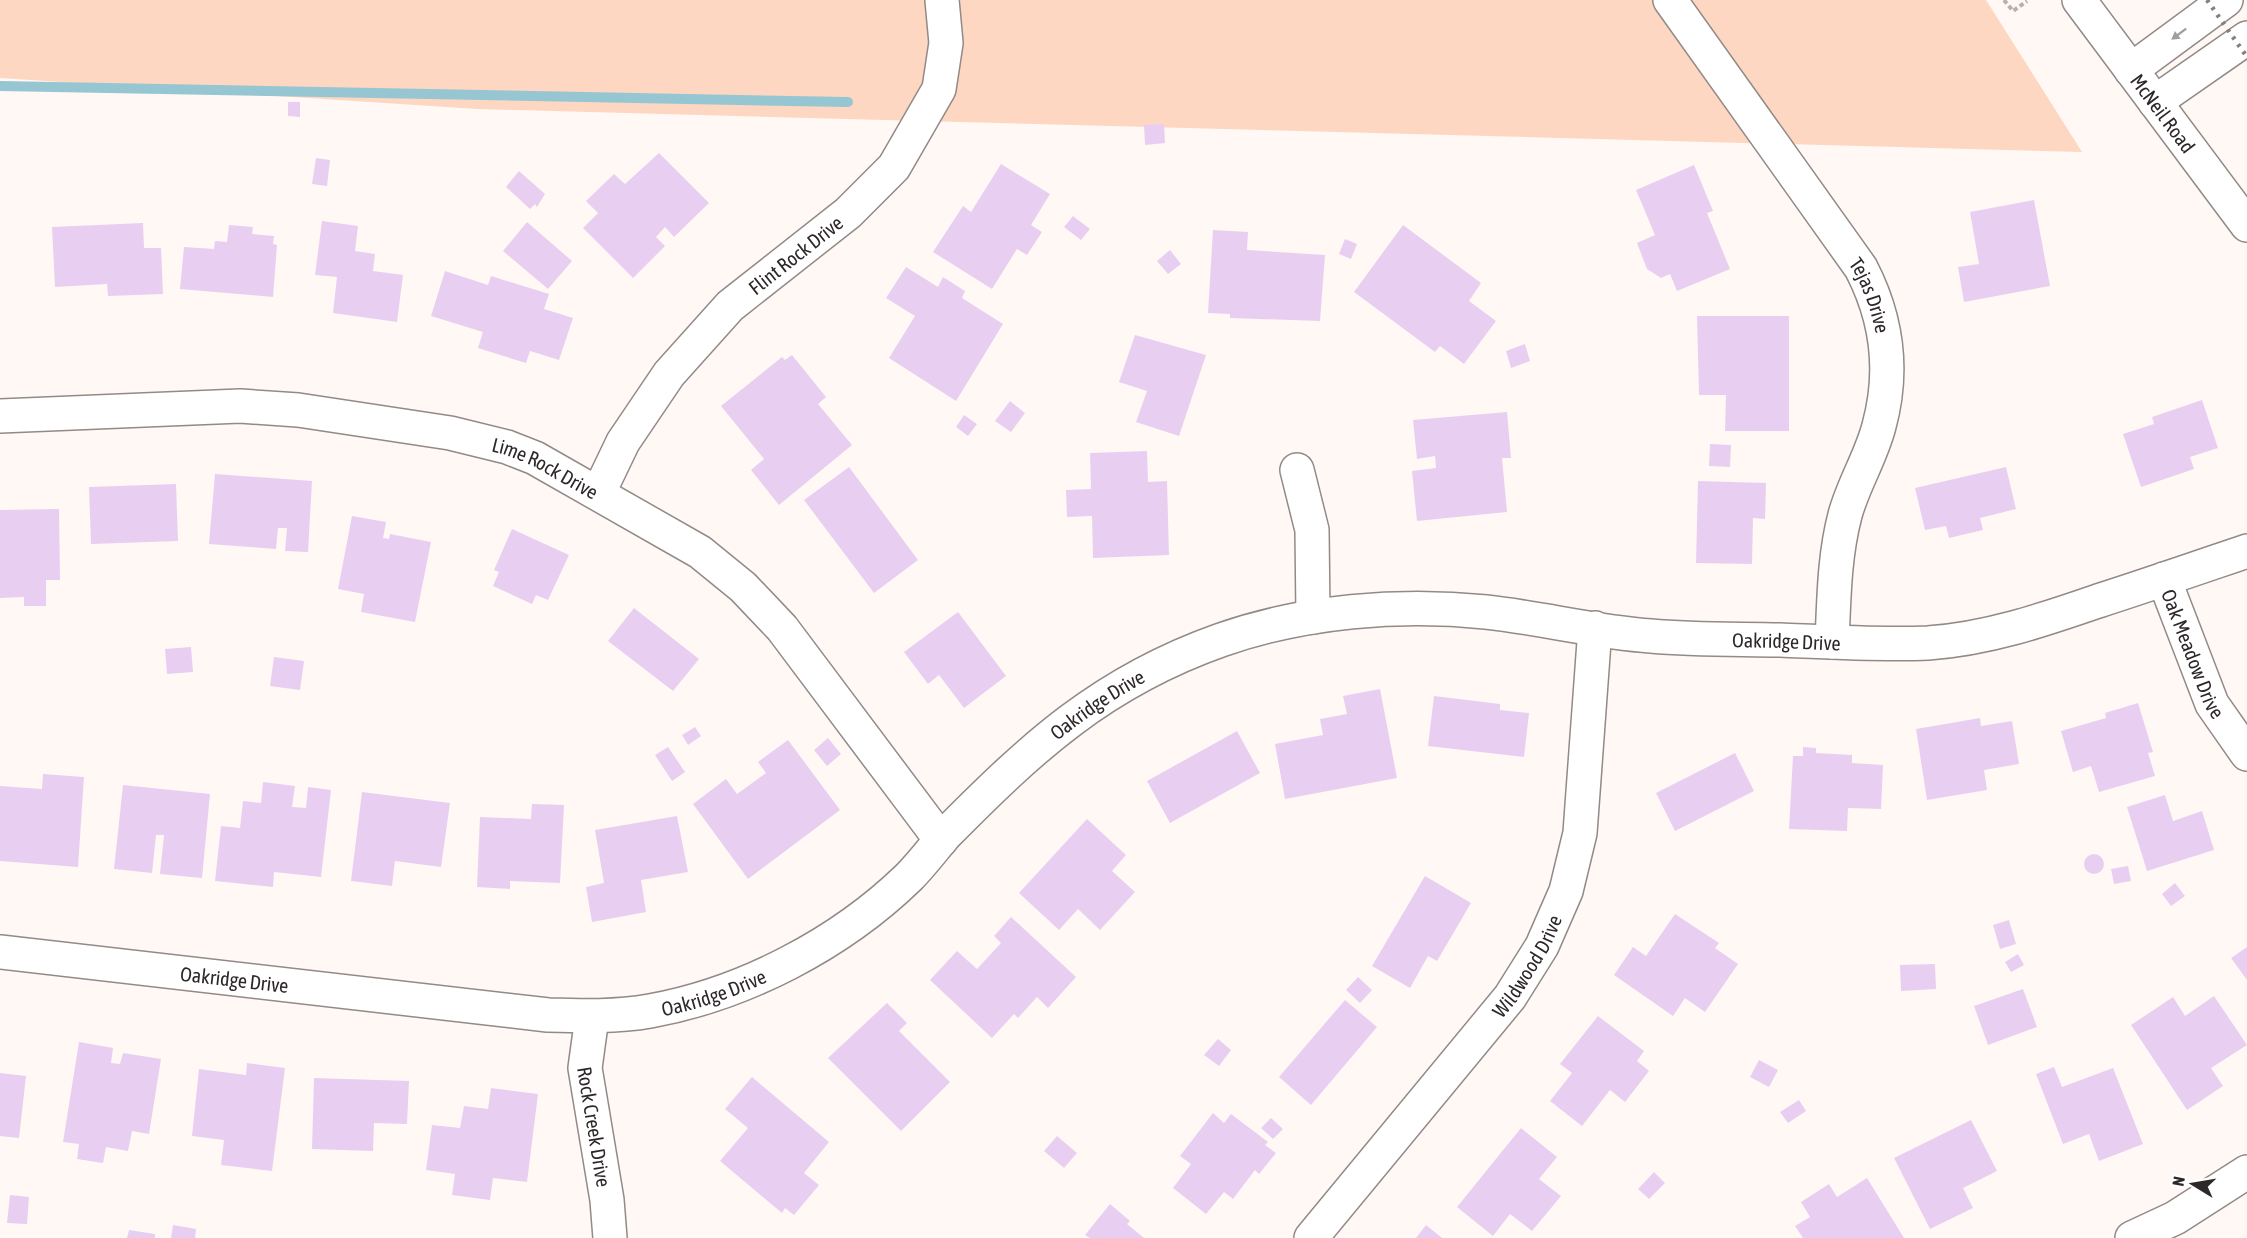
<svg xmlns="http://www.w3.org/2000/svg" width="2247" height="1238" font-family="'Asap Condensed',sans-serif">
  <rect width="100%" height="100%" fill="#fff8f4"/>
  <path fill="#fdd7c1" d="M0,0H1986L2082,152L477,109L0,78Z"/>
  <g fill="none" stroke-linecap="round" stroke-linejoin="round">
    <path stroke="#96c6d2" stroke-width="10" d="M0,86L848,102"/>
  </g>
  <path fill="#e8cff1" d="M288,102H300V117L288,116Z
    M1164,124L1165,143L1145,145L1144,125Z
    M659,153L709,203L674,237L665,227L656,237L665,246L633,278L583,228L598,213L586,201L614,174L625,184Z
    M316,158L330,160L327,186L312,184Z
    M1001,164L1050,194L1031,225L1042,232L1027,255L1017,249L992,289L933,252L963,206L971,212Z
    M1694,165L1713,211L1707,213L1730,269L1677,291L1670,274L1661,278L1647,269L1637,243L1655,235L1636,190Z
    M519,171L545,194L537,207L535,204L530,209L506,187Z
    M2034,200L2050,286L1964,302L1958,267L1979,264L1970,212Z
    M1073,216L1090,229L1081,240L1064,227Z
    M322,221L358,226L355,251L375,254L373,271L403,275L397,322L333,313L337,277L315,275Z
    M527,222L572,261L548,289L503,251Z
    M143,223L144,248H161L163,294L108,296L107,284L55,287L52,227Z
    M229,225L253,227L252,234L274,236L273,244L277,245L273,297L180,289L184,247L214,249L215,241L227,242Z
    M1403,225L1481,283L1469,301L1496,321L1464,364L1440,346L1435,352L1354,292Z
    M1213,230L1248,232L1247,250L1325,255L1320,321L1230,318V314L1208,313Z
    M1345,239L1357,244L1351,259L1339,254Z
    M1170,250L1181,264L1168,274L1157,261Z
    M906,267L938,287L943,277L965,291L962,298L1003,324L956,401L889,358L915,316L886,298Z
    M445,271L488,285L491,276L549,294L544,309L573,318L559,360L530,351L526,363L478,348L483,332L431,316Z
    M1697,316H1789V431H1725L1726,395H1699Z
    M1135,335L1206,355L1179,436L1136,422L1147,391L1119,382Z
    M1525,344L1530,361L1511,368L1506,351Z
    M792,355L826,397L818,404L852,445L779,505L751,470L764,459L721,406L782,357L785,360Z
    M2202,400L2218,448L2190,457L2194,469L2141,487L2123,434L2154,424L2152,417Z
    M1010,401L1025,413L1011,432L995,421Z
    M1507,412L1511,458H1502L1507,512L1417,521L1412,471L1436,468L1435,456L1417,459L1413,420Z
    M964,415L977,424L968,436L956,427Z
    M1710,444L1731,445L1730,467L1709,466Z
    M1147,451L1148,482L1167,481L1169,555L1093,558L1092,516L1067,517L1066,490L1091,489L1090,453Z
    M849,467L918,560L874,593L804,500Z
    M2006,467L2016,509L1980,518L1983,530L1949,538L1946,526L1925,530L1915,488Z
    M215,474L312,481L308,552L285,551L287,528H278L276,549L209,544Z
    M1698,481L1766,483L1765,519L1753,518L1752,564L1696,563Z
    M176,484L178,541L91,544L89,487Z
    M59,509L60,580H46V606H24V597L0,598V510Z
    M352,516L386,522L383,538L389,539L390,534L431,542L415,622L361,612L364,594L338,589Z
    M512,529L569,555L548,600L536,595L532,604L493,586L499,572L494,570Z
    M634,608L699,659L673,691L608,641Z
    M958,612L1006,676L964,708L939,675L928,684L904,652Z
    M191,647L193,672L167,674L165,649Z
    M274,657L304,661L300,690L270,686Z
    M1380,689L1397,778L1285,799L1275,744L1323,735L1320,719L1347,714L1343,696Z
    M1434,696L1500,704V710L1529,713L1524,757L1428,746Z
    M2138,703L2153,752L2148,753L2155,776L2099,792L2091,766L2073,772L2061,731L2106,718L2105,713Z
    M1980,718L1981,726L2012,721L2019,764L1984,770L1987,790L1927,800L1916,729Z
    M695,727L701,736L688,745L682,735Z
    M1237,731L1260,773L1170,823L1147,781Z
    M828,738L841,754L827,766L814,750Z
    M788,740L840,810L748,879L693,804L726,779L737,794L766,773L758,762Z
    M668,747L685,772L672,781L655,755Z
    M1803,747L1816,748V753L1852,755V763L1883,765L1881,809L1848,808L1847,831L1789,829L1793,756H1803Z
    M1735,753L1754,791L1675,831L1656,793Z
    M43,774L84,777L78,867L0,861V786L42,789Z
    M263,782L295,786L292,807L306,808L308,787L331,790L321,877L274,872L273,887L215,881L221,826L240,828L243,801L261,803Z
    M123,785L210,794L202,878L160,874L164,835H156L152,873L114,869Z
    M362,792L450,803L441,867L395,861L392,886L351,881Z
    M2165,795L2173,821L2202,811L2214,850L2147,871L2127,807Z
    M532,804L564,805L560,883L510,881V889L477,887L480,817L531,819Z
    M677,816L688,872L641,880L646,912L592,922L586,887L604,883L595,830Z
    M1087,819L1126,855L1112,871L1135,892L1100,930L1078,909L1059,930L1019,893Z
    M2084 864a10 10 0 1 1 20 0a10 10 0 1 1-20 0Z
    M2128,866L2131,881L2114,884L2111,869Z
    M1425,876L1471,903L1437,961L1428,956L1410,988L1372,966Z
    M2175,883L2185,896L2171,906L2162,894Z
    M1675,914L1719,943L1715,948L1738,964L1705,1012L1685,998L1673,1016L1614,975L1633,947L1646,956Z
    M1011,917L1076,977L1048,1008L1037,997L1018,1018L1014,1014L992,1038L930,980L957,951L977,969L1001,943L994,936Z
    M2009,920L2016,944L2000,949L1993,925Z
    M2247,947V980L2231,958Z
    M2018,954L2024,965L2011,972L2005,962Z
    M1935,964L1936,989L1901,991L1900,965Z
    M1358,977L1372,990L1360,1003L1346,990Z
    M2023,989L2037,1027L1988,1045L1974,1006Z
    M2214,996L2247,1045L2211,1068L2223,1086L2187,1110L2131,1025L2173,997L2185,1016Z
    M1345,1000L1377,1027L1311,1105L1279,1077Z
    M887,1003L907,1023L899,1031L950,1082L901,1131L828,1058Z
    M1598,1016L1644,1051L1637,1061L1649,1071L1625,1102L1610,1090L1582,1126L1550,1101L1572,1073L1560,1064Z
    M1218,1039L1231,1050L1219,1066L1204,1055Z
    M79,1042L113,1048L111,1063L120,1064L123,1053L161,1059L149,1134L132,1131L128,1151L106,1147L103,1163L77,1159L79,1144L63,1142Z
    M1759,1060L1778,1070L1769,1087L1750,1077Z
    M247,1063L285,1068L272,1171L221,1165L224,1140L192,1136L199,1069L246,1075Z
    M2054,1067L2062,1087L2113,1068L2143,1144L2099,1161L2089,1134L2063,1144L2036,1074Z
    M0,1073L26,1076L19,1138L0,1136Z
    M752,1077L829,1142L804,1173L819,1185L794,1215L785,1208L782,1213L720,1161L748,1128L725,1109Z
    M314,1078L409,1081L407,1124L374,1123L373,1151L312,1149Z
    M491,1088L538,1094L527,1182L493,1178L490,1200L452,1195L455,1174L426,1170L432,1125L460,1128L464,1106L488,1109Z
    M1799,1100L1806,1111L1788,1123L1780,1112Z
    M1213,1113L1224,1123L1231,1114L1268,1142L1265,1145L1276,1153L1259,1174L1255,1170L1233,1199L1224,1192L1206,1214L1173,1188L1191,1164L1180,1156Z
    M1271,1118L1283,1129L1273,1139L1261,1128Z
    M1971,1120L1997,1171L1963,1188L1973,1208L1930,1229L1894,1158Z
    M1521,1128L1557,1157L1539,1179L1561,1196L1532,1231L1510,1214L1493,1236L1457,1207Z
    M1057,1136L1077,1153L1064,1168L1044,1151Z
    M1654,1172L1665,1183L1649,1199L1638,1189Z
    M1867,1178L1904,1238H1803L1795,1226L1810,1217L1801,1202L1829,1184L1837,1197Z
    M10,1195L29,1197L27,1224L7,1223Z
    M1110,1204L1130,1221L1127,1224L1144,1238H1090L1085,1235Z
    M173,1225L196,1229L195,1238H171Z
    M1426,1225L1442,1238H1416Z
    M129,1230L155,1234V1238H127Z"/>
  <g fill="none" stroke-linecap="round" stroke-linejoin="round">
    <defs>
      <g id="street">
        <path id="s1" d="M1670,0L1861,268C1887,318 1894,371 1879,426C1871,457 1853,485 1845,515C1834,557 1834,599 1832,642"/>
        <path id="s2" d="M0,416L240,406L298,410L450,433L507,447L535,458L700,552L743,587L782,628L941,840"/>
        <path d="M1297,470L1312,530L1313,617"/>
        <path id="s3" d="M599,492L623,442L669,374L730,306L848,213L894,167L939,89L946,43L942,0"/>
        <path id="s4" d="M2164,579L2212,704L2247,754"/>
        <path id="s5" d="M0,952L548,1015C582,1016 616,1017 650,1011C744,994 840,944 909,877C922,864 933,849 945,835C1032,747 1102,682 1221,640C1304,611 1399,603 1486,612C1541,618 1596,632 1651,636C1694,640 1737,639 1780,640C1829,642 1879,645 1928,643C1987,639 2043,620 2098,601C2148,585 2197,568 2247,551"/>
        <path id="s6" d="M592,1017L585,1068L607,1200L610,1238"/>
        <path id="s7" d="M1311,1238L1510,997L1542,946L1566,891L1580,833L1595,628"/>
        <path d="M2132,1238L2175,1218L2247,1172"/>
      </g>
      <g id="secondary">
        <path id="s8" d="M2079,0L2247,225"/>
        <path d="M2131,70L2226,0"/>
        <path d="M2155,102L2247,38"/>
      </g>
    </defs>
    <use href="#street" stroke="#928a86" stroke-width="36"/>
    <use href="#secondary" stroke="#928a86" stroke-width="36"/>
    <path stroke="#b7b1ae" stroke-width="4" stroke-dasharray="4.5 3" stroke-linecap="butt" d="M2004,0L2013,11L2027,1"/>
    <use href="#street" stroke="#fff" stroke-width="33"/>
    <use href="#secondary" stroke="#fff" stroke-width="33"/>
    <path stroke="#86807e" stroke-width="4.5" stroke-dasharray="3 6" stroke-linecap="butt" d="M2207,0L2247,57"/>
  </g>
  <defs><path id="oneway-solid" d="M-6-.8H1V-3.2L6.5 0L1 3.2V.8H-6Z" transform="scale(1.5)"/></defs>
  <use fill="#a09e9e" href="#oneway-solid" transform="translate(2179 34) rotate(143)"/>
  <g text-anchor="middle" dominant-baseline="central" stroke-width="4.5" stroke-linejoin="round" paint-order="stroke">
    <g font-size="20" fill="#2c2827" stroke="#fff">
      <text stroke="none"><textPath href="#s8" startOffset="141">McNeil Road</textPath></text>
      <text stroke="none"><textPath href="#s3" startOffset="312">Flint Rock Drive</textPath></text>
      <text stroke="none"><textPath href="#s1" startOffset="358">Tejas Drive</textPath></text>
      <text stroke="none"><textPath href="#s2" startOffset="554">Lime Rock Drive</textPath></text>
      <text stroke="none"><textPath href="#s5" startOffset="1917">Oakridge Drive</textPath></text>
      <text stroke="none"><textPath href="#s4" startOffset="80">Oak Meadow Drive</textPath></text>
      <text stroke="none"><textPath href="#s5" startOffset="1206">Oakridge Drive</textPath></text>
      <text stroke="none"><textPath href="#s7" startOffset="348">Wildwood Drive</textPath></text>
      <text stroke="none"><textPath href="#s5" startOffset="236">Oakridge Drive</textPath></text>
      <text stroke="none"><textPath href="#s5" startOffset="720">Oakridge Drive</textPath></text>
      <text stroke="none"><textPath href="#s6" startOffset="111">Rock Creek Drive</textPath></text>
    </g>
  </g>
  <g transform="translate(2193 1184) rotate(281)" stroke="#ffffff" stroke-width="4.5" paint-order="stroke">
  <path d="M0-4.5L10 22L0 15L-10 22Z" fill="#2c2827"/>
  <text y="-9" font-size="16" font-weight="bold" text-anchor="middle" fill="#2c2827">N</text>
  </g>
</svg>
